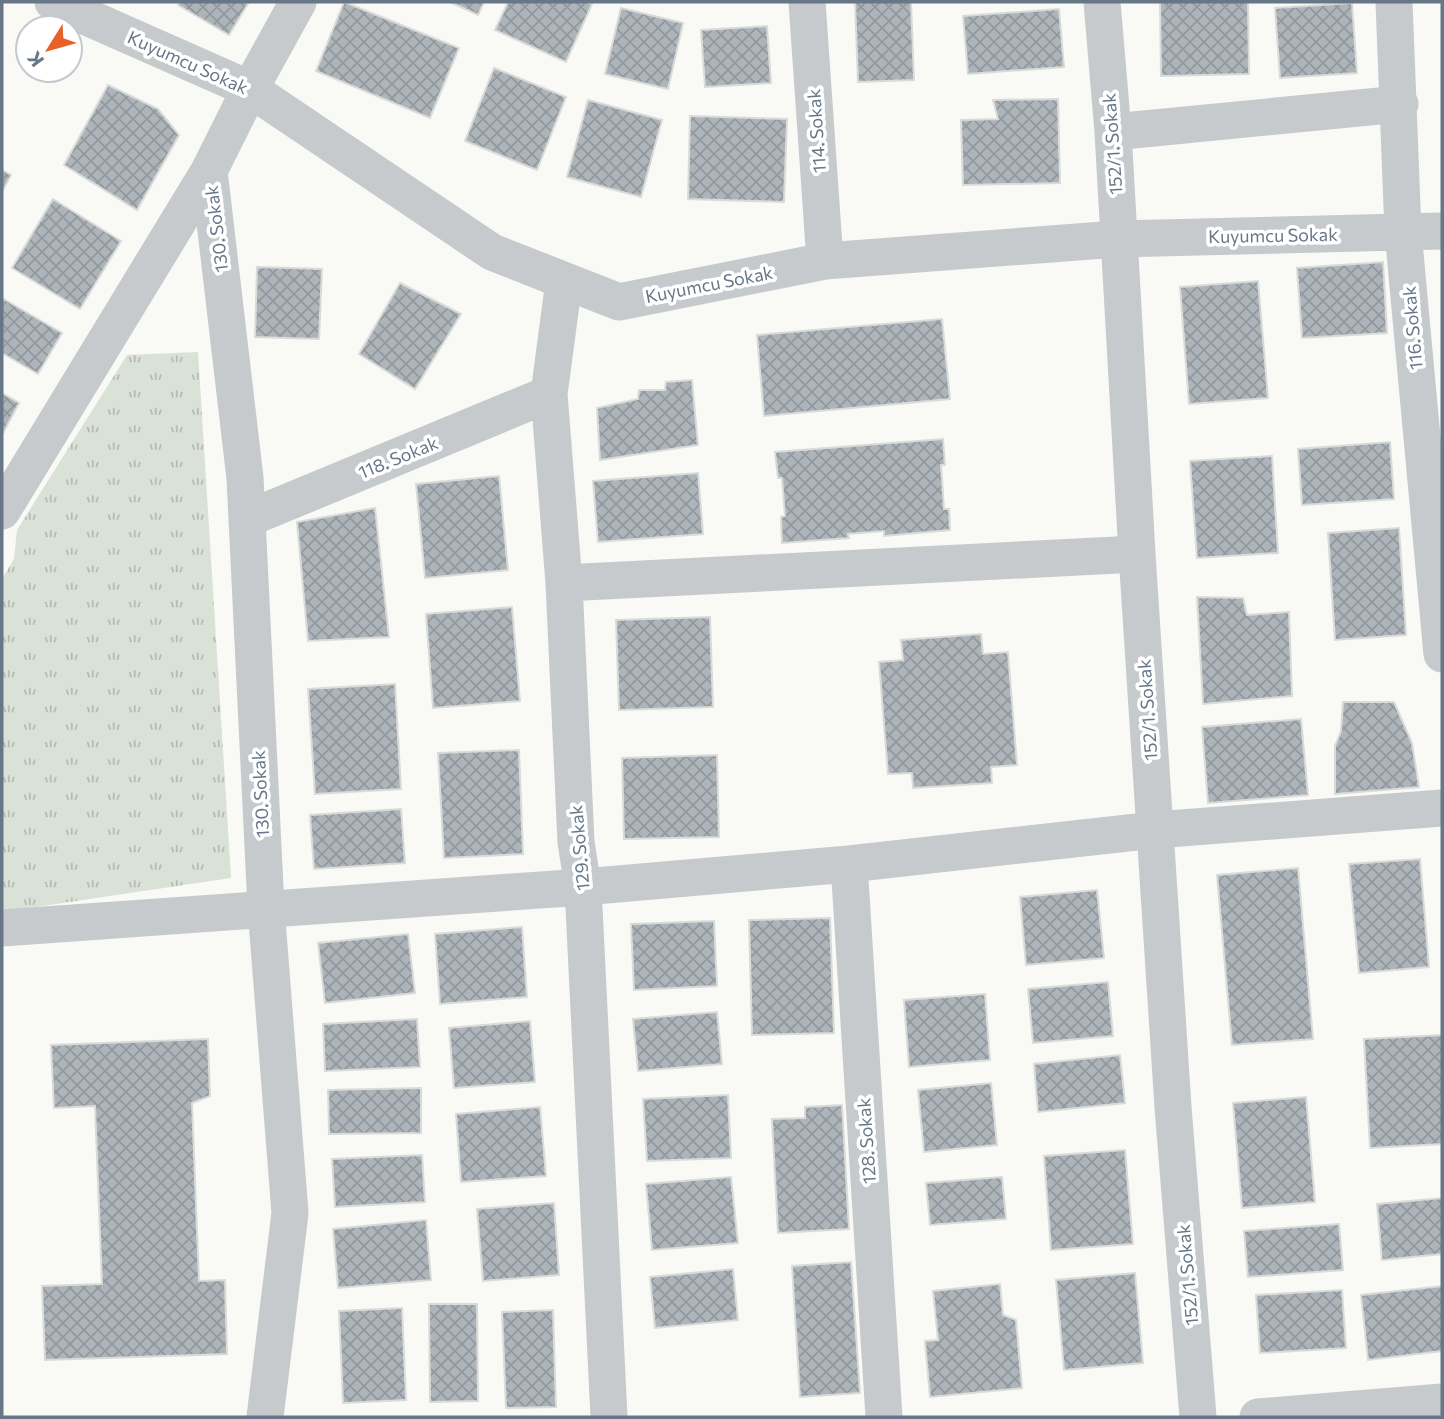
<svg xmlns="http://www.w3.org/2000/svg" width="1444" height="1419" font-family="Commissioner,sans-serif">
  <defs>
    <pattern id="grass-tufts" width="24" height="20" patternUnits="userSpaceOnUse" patternTransform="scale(1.75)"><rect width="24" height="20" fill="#dae1d7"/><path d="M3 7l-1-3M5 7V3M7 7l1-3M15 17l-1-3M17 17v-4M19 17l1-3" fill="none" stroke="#b5bbb4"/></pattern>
    <pattern id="building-cross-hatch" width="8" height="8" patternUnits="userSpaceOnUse" patternTransform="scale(1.75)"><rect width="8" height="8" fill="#adb5bb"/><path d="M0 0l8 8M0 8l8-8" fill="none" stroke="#91989e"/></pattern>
  </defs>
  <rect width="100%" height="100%" fill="#f9f9f6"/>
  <path fill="url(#grass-tufts)" d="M198,352L231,878L2,912V579L14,559L17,530L127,355Z"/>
  <path fill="url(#building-cross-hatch)" stroke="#dadbd8" stroke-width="2" d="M180,2H249L229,35L178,5Z
    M344,2L459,48L430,118L316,71Z
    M450,2H484L478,15Z
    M508,2H587L592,4L566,62L495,30Z
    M855,2H911L914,80L858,82Z
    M1160,2H1248L1249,74L1161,76Z
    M1352,3L1357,73L1280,78L1275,8Z
    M621,8L683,23L668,89L605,74Z
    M1059,9L1064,67L968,74L963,16Z
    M767,26L771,83L705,87L701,30Z
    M494,68L566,97L537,170L465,141Z
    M108,85L158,109L179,135L137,210L64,165Z
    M1058,99L1060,183L963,185L961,120L998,119L993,100Z
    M588,100L662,120L641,197L567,177Z
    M690,116L787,119L784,202L688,199Z
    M2,170L11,175L2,192Z
    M53,199L121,241L80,309L12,268Z
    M1383,262L1387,333L1302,338L1297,268Z
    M257,267L322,269L319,339L255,337Z
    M1258,281L1268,398L1189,404L1180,287Z
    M400,283L461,314L415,389L359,354Z
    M2,298L62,333L38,374L2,353Z
    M942,319L950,399L764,416L757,335Z
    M692,380L698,445L600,460L597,408L638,399L639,390H665L666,382Z
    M2,393L19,403L2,435Z
    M943,439L945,465H941L944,509H949L950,530L884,536V531L848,534L849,538L782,543L781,517L785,516L782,478H778L775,452Z
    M1390,442L1394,499L1302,505L1298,449Z
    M1272,456L1278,553L1197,558L1190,461Z
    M698,473L703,534L598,542L593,481Z
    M499,476L508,570L425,578L416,484Z
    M375,508L389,637L308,641L297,522Z
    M1399,528L1406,635L1335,640L1328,533Z
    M1197,597L1243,598L1247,615L1289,612L1292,696L1203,704Z
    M512,607L520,701L433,708L426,614Z
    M710,617L713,707L619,710L616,620Z
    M981,634L983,654L1008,652L1017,765L991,767L992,783L913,788L912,773L888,774L879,662L903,660L901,640Z
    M395,684L401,789L315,794L308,689Z
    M1343,702H1394L1412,743L1419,787L1335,794V746L1341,731Z
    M1301,719L1308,795L1208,803L1202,727Z
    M519,750L523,854L444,858L438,753Z
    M717,755L719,837L624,839L622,758Z
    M401,809L405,863L314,869L310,815Z
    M1420,859L1429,967L1359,973L1349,864Z
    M1298,868L1313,1039L1232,1045L1217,875Z
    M1097,890L1104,958L1026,965L1020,897Z
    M830,918L834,1033L752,1035L749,920Z
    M714,921L717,986L634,990L631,924Z
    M522,927L527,997L440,1004L435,934Z
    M408,934L415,993L325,1003L318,943Z
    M1108,982L1113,1036L1033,1043L1028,989Z
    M985,994L990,1060L909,1067L904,1000Z
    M717,1012L722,1064L638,1071L633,1019Z
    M417,1019L420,1067L325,1071L323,1024Z
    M530,1021L535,1082L454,1088L449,1028Z
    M1442,1035V1144L1370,1148L1364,1039Z
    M208,1039L210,1096L192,1103L199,1281L225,1280L227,1354L45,1360L42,1286L102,1284L95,1106L54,1108L51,1045Z
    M1120,1055L1125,1103L1038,1112L1034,1064Z
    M991,1083L997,1145L924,1152L918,1090Z
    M421,1088V1133L329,1134L328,1090Z
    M728,1095L731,1158L647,1161L643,1099Z
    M1306,1097L1315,1202L1242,1208L1233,1103Z
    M842,1105L849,1229L778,1233L772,1119L805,1118V1107Z
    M540,1107L546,1176L461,1182L456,1114Z
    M1125,1150L1133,1244L1051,1250L1044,1156Z
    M422,1155L425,1202L335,1207L332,1159Z
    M731,1177L738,1243L652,1250L646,1184Z
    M1002,1177L1006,1219L930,1225L926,1183Z
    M1442,1198V1254L1382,1260L1377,1204Z
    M554,1203L559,1275L483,1281L477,1209Z
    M426,1220L431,1280L338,1288L333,1229Z
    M1339,1224L1343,1270L1248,1277L1244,1231Z
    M851,1262L860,1393L800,1397L792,1266Z
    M733,1269L738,1320L655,1328L650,1277Z
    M1135,1273L1143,1363L1064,1370L1056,1280Z
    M1000,1284L1003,1315L1016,1320L1022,1388L930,1397L925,1341L938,1340L933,1291Z
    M1442,1286V1351L1368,1360L1361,1295Z
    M1342,1290L1346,1348L1260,1353L1256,1295Z
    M429,1304H477L478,1401L430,1402Z
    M402,1308L406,1400L343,1403L339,1311Z
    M553,1310L556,1407L506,1408L502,1312Z"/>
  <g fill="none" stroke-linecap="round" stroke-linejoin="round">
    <path stroke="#c6cacd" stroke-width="37" d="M53,2L250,89L492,252L619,302L825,261L1117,239L1442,231
      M807,2L825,261
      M1102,2L1113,132L1137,554L1173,1107L1198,1417
      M1394,2L1403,232L1442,654
      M1113,132L1400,104
      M209,171L245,478L266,908L290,1213L265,1417
      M564,281L549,394L564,583L576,842L583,887L609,1417
      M2,511L209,171L250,89L298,2
      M247,519L549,394
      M564,583L1137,554
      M849,864L884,1417
      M2,928L583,887L849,864L1155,830L1442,808
      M1258,1417L1442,1402"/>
  </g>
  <g text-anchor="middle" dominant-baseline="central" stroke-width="7" stroke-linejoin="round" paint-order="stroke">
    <g font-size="18" fill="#677788" stroke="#fff">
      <text transform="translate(188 62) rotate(24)">Kuyumcu Sokak</text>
      <text transform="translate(816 131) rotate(-94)">114. Sokak</text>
      <text transform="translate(1112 144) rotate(-94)">152/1. Sokak</text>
      <text transform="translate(216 229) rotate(-97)">130. Sokak</text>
      <text transform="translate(1273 235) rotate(-1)">Kuyumcu Sokak</text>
      <text transform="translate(709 284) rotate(-11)">Kuyumcu Sokak</text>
      <text transform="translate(1412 328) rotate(-95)">116. Sokak</text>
      <text transform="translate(398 457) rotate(-22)">118. Sokak</text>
      <text transform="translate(1147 710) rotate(-94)">152/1. Sokak</text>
      <text transform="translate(260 794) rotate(-93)">130. Sokak</text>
      <text transform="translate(579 848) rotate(-95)">129. Sokak</text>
      <text transform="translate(866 1141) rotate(-94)">128. Sokak</text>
      <text transform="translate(1187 1275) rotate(-95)">152/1. Sokak</text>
    </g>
  </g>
  <rect width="1444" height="1419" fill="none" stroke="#677788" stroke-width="7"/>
  <g transform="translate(49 49) rotate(233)"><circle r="33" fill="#ffffff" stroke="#c2c9cf" stroke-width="2"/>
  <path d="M0-5L12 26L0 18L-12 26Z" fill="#e76128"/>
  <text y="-10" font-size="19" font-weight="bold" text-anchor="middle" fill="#677788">K</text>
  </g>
</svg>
